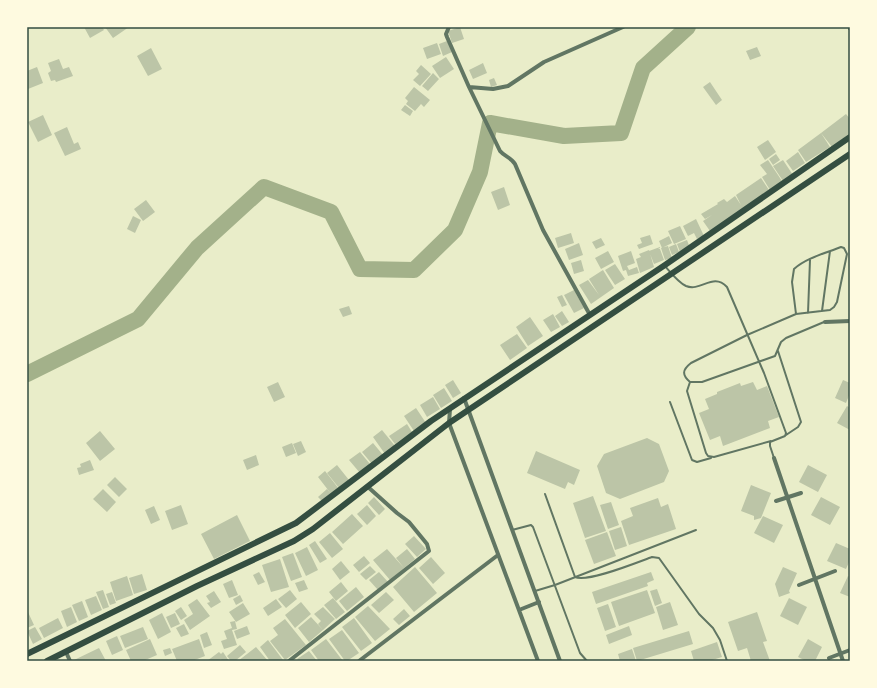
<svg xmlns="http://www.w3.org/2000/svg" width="877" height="688" font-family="Poppins,sans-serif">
  <rect width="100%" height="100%" fill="#e9edc9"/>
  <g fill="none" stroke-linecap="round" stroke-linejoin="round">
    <path stroke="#a3b18a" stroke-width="16" d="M27,374L138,319L197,248L264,187L331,212L360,269L414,270L455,230L480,172L490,123L564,136L621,133L643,68L688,27"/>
  </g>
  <path fill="#bcc5a7" d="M84,27H102L104,30L90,38Z
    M105,27H129L113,38Z
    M460,27L464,39L452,43L448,31Z
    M447,41L452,52L443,56L439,44Z
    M437,43L441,54L427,59L423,48Z
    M757,47L761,56L750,60L746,51Z
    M151,48L162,69L148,76L137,56Z
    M446,57L454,69L440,78L432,66Z
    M59,59L63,69L69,67L73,76L56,82L55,80L51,81L48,73L51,71L48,63Z
    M483,63L487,73L473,79L469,70Z
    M421,65L431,74L420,86L413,80L419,74L416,71Z
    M37,67L43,83L28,89L27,71Z
    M433,73L439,79L428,91L422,86Z
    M494,78L497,85L491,87L489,80Z
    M710,82L722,100L716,105L703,87Z
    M414,87L430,100L424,107L421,104L415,111L406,104L408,101L405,98Z
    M405,105L413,111L410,116L401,110Z
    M846,114L850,119V133L832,147L821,133Z
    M43,115L52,135L38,142L28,122Z
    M67,127L74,144L78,142L81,149L65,156L54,133Z
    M821,133L830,147L806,162L798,150Z
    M768,140L776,152L765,160L757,147Z
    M798,152L805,163L793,171L786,161Z
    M776,154L780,160L773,165L769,159Z
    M768,160L782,181L770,190L762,177L767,174L760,165Z
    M783,160L793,175L783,181L773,166Z
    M761,178L769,190L710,231L703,221L712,215L705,219L701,214L718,204L717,203L724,199L727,202L735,196L741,205L736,195Z
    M504,187L510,205L498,210L491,192Z
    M146,200L155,212L143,221L134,209Z
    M133,216L141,220L135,233L127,229Z
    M696,219L704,236L697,239L694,233L688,236L683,226Z
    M680,226L686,239L674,244L668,231Z
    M571,233L574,243L558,248L555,238Z
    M650,235L653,244L639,249L637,245L642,243L640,238Z
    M669,236L672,243L662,248L659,241Z
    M601,238L605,245L596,249L592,242Z
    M687,240L690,248L680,252L677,244Z
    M579,243L583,255L569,260L565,249Z
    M676,244L679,252L672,255L669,247Z
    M668,246L672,258L665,260L661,248Z
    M660,247V248L658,249H660L664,260L654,264L649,251Z
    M649,250L654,267L640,273L636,259L641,257L639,254Z
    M608,251L614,262L601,269L595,258Z
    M631,251L635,263L627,266L629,270L637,267L639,273L628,276L626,270L623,271L618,256Z
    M581,260L584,271L574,274L571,263Z
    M615,264L625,279L615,285L605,270Z
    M603,270L614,288L591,304L579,285L588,280L599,295L589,279Z
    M574,290L584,308L574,313L564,295Z
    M562,295L567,305L562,307L557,297Z
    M349,306L352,314L343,317L339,309Z
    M562,311L569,322L562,326L555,316Z
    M553,314L560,327L551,332L543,320Z
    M530,317L543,336L528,346L516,327Z
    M517,334L527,348L510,360L500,345Z
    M453,380L461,393L453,398L445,385Z
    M843,380L850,383V393L846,403L835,398Z
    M278,382L285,397L274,402L267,387Z
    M753,382L757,390L767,386L779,417L768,421L770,428L723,446L720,436L710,440L699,413L709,409L705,399L717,394V392L740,383L741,386Z
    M444,388L452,401L441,408L433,395Z
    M433,397L440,409L427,417L420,405Z
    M847,406L850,408V430L837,423Z
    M416,408L426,423L414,431L404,416Z
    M407,424L412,432L395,444L389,436Z
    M382,430L395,446L385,454L373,437Z
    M100,431L115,449L100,461L86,443Z
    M647,438L659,444L669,471L664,482L620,499L606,493L597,466L604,454Z
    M301,441L306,452L298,456L293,444Z
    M292,443L296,453L286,457L282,447Z
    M373,443L383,455L372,464L362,452Z
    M536,451L580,470L574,485L568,482L565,489L527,473Z
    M360,452L370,464L360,473L349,460Z
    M256,455L259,465L247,470L243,460Z
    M90,460L94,470L79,475L77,468L81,467L80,464Z
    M337,465L349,480L339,488L327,473Z
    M808,465L827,475L818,492L799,482Z
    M325,471L339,489L332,495L318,477Z
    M115,477L127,489L119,497L107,485Z
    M751,485L771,493L761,518L754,520V516L741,511Z
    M103,489L116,502L107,512L93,499Z
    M327,489L332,495L323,502L318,497Z
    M593,496L606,531L585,538L573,503Z
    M374,497L385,509L379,515L368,503Z
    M821,497L840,507L830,525L811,515Z
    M658,498L661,507L668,504L676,529L629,545L621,521L633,516L630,508Z
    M611,502L619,525L608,529L600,505Z
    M181,505L188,524L172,530L165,511Z
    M367,505L376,516L367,525L357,514Z
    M154,506L160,520L151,524L145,510Z
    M352,514L363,526L343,544L332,532Z
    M237,515L250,541L214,559L201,534Z
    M763,516L783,525L774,543L754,533Z
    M621,527L627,546L615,550L609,531Z
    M607,532L616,556L594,564L585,540Z
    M330,533L343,549L332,558L319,542Z
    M414,536L426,549L417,557L405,544Z
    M315,541L327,559L320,563L309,545Z
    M836,543L850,549V560L846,569L827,561Z
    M307,547L318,570L306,576L295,553Z
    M387,549L404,568L390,580L373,560Z
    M407,549L415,559L404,568L396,558Z
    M293,553L302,577L291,581L282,557Z
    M364,556L370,563L359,572L353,565Z
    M431,557L445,573L433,584L419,568Z
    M280,559L289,587L271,592L262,565Z
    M341,561L350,572L340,580L332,569Z
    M370,566L376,572L366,580L360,574Z
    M415,567L437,593L414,612L393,587Z
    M783,567L797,573L789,591L790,593L779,597L775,584Z
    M259,572L265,582L258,585L253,575Z
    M379,572L388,582L378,590L369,580Z
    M651,572L654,580L647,583L648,586L596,604L592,592Z
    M142,574L147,590L134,594L129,578Z
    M127,576L133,595L116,601L110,582Z
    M848,576L850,577V597L840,593Z
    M232,580L238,595L229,598L223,584Z
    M304,580L308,589L299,592L295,583Z
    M341,582L348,591L336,601L329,592Z
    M356,587L364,597L347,611L339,601Z
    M657,589L662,603L655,606L650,591Z
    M103,590L109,607L103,609L96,592Z
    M290,590L297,599L286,608L278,599Z
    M647,590L655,613L619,626L611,602Z
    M214,591L221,602L211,608L207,603L210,602L206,596Z
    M112,592L116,603L110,605L106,594Z
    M386,592L394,600L379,613L371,605Z
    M240,595L243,601L236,605L233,599Z
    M96,596L102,610L91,615L85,600Z
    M333,598L345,612L336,619L324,605Z
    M789,598L807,607L798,625L780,616Z
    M197,599L210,616L190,630L184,620L193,614L188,605Z
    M276,599L282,607L268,616L263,608Z
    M82,601L88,617L79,621L72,605Z
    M301,602L311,614L295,628L285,615Z
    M670,602L678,625L663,630L656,607Z
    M243,603L250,614L236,622L229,612Z
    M608,604L616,627L605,631L597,608Z
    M368,606L390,629L375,641L355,617Z
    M71,607L77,622L67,627L61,611Z
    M181,607L187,616L181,620L175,611Z
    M323,607L335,619L323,630L318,624L321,621L314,614Z
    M404,609L410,616L399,625L393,619Z
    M27,610L34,625L27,628Z
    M757,612L767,641L763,642L770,661H751L747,648L738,651L728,622Z
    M162,613L171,632L158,639L149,620Z
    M175,613L180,624L171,628L166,617Z
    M311,617L323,630L309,642L298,628Z
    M58,618L63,628L44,638L39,628Z
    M354,618L372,643L361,651L342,627Z
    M285,619L306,645L285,660L270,641L278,635L273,628Z
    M235,621L237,629L232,630L237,645L224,649L221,641L227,639L224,631L232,628L230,622Z
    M184,624L189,634L181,637L176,628Z
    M247,626L250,634L237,639L234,631Z
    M629,626L632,635L609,644L606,635Z
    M35,627L42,639L33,644L27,631Z
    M143,627L148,639L125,648L120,636Z
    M342,630L359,653L347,661H345L329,639Z
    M689,631L693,644L637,661L633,648Z
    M207,632L212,645L204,648L200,635Z
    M117,636L123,650L112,655L106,641Z
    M150,639L157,655L143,661H131L126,650Z
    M199,639L205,656L192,661H177L172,649Z
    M326,639L343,661H319L311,650Z
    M808,639L822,647L815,661H806L798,657Z
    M268,640L283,660V661H270L260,647Z
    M717,642L722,657L709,661H694L691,651Z
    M240,645L246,652L235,661H231L227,656Z
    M256,647L268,661H238Z
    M99,648L106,661H72Z
    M170,648L172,653L165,656L163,650Z
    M632,649L636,661H620L618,654Z
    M309,651L317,661H299L297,659Z
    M219,652L221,654L223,652L229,661H222L221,659L218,661H207Z"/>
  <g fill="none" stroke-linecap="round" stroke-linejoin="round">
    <path stroke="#617663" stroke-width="2" d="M849,29H850
      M665,266C671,273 678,282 686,286C701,292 713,272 727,287L764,373L786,433L785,436L770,442V446L774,458
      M822,311L830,251
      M808,313L810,260
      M796,314L792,282L794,269C806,258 826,253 841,247L844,248L847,254L837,302L834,307L830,310L796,314L747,335L691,363C682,370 682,375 690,382H702L775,356L781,342L786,338L824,322
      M778,351L801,422L798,427L786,435
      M690,382L687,391L706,453L708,456L714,457L771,441
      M670,402L692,460L697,462L711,458
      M545,494L575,577C587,583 638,562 652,557L659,558L699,614L713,628L720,640L727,661
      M512,530L531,525L533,527L580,653L587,661
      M535,591L555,585L696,530"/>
    <path stroke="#617663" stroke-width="4" d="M449,27L446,34L447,37L469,87
      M590,315L543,230L515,164C511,157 505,157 500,151L469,87L493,89L508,86L544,62L623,27
      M825,322L850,321
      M464,398L560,661
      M450,409L449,423L538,661
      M774,458L843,661
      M776,501L801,493
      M799,585L835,571
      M519,610L539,602
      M66,652L70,661
      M829,658L850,650
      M289,661L429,551L427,544L409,522L397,513L368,487
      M359,661L498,555"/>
    <path stroke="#344e41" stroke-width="6" d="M27,654L296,523L431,421L665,265L850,137
      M47,661L197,586L294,541L313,529L449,423L850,154"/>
  </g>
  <rect width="877" height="688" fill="none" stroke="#fefae0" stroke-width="56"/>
  <rect x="28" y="28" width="821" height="632" fill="none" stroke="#344e41" stroke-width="1.5"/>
</svg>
